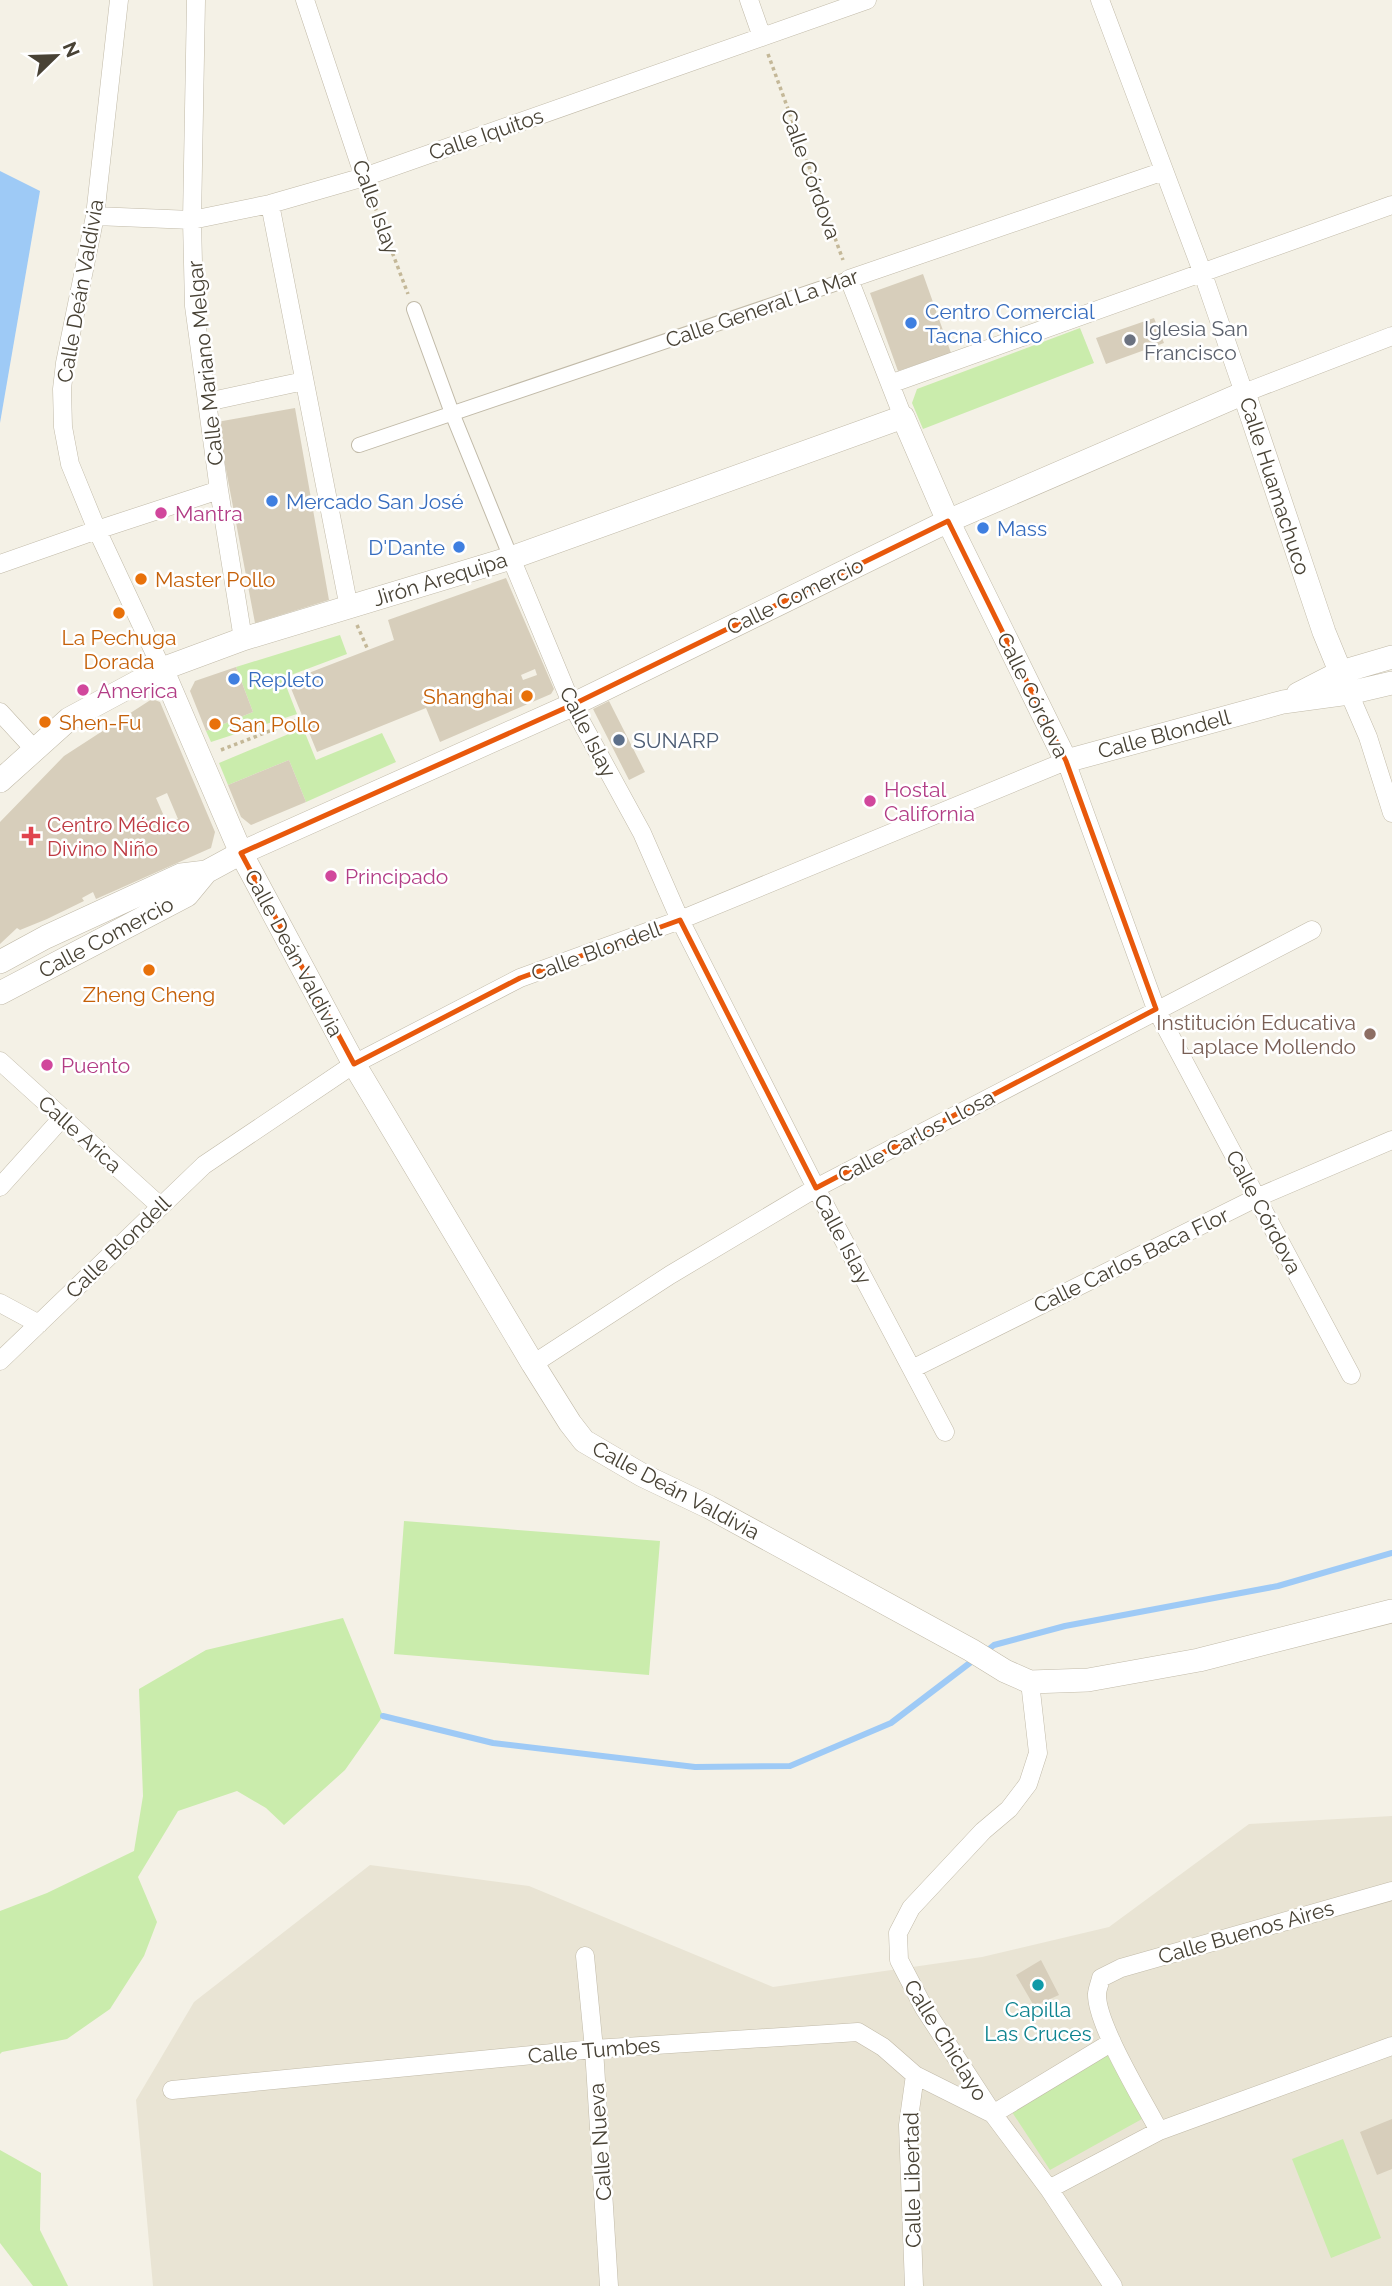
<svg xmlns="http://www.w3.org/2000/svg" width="1392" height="2286" font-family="Raleway,sans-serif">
  <rect width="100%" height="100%" fill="#f4f1e6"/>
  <path fill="#e9e4d4" d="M1392,1816V2286H153L136,2100L194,2002L370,1865L529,1886L773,1987L982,1957L1109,1927L1249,1824Z"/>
  <path fill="#caecac" d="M1080,328L1094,363L923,429L912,403L917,389Z
    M340,635L347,654L283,678L297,714L211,742L206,731L253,712L236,667Z
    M303,728L316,760L382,733L396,762L306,802L289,760L228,785L219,763Z
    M404,1521L660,1541L649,1675L394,1654Z
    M343,1618L383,1716L345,1770L284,1825L266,1808L237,1791L178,1811L138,1877L157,1922L144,1956L110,2009L67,2039L2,2052L0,2054V1911L47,1893L134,1851L143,1796L139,1689L206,1650Z
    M1107,2054L1142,2119L1050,2170L1012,2112Z
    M1343,2139L1381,2238L1331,2258L1292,2159Z
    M0,2150L41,2173L40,2230L68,2286H33L0,2243Z"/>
  <path fill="#9ecaf6" d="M0,171L40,191L0,423Z"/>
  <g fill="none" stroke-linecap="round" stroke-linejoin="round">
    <path stroke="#9ecaf6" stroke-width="6" d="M984,1653L994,1645L1065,1626L1278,1586L1392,1553
      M383,1716L493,1743L695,1767L790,1766L891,1723L975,1659"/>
  </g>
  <path fill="#d7cebb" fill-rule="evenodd" d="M923,274L951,353L898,371L870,293Z
    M1154,318L1164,343L1106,364L1096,338Z
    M295,408L329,600L255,623L217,422Z
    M506,578L554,689L551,694L440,742L426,708L317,752L288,681L394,640L388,620ZM535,669L537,675L523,680L521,675Z
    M236,667L253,712L206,731L190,691L195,681Z
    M152,699L160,702L215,832L211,848L96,899L93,892L82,898L84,901L47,919L20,930L17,928L0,944V822L64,756ZM167,793L178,819L167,823L156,798Z
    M609,701L645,772L629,780L593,709Z
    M289,760L306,802L251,825L241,817L228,785Z
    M1041,1960L1059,1995L1034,2006L1016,1975Z
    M1392,2119V2169L1377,2175L1360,2132Z"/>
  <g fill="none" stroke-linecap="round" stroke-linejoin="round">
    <defs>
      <path id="pedestrian" d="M414,309L452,413L511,558
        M359,445L849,279"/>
      <path id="minor" d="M119,0L95,216L65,363L62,389L63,427L70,464L97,530L162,669
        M196,0L192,220L194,306L219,490L243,639
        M305,0L364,177
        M749,0L762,37
        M1100,0L1203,274L1244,393L1392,336
        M270,204L349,608
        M95,216L192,220L270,204L364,177L867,0
        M890,384L1392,205
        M207,402L304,381
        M903,417L849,279L1164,171
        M511,558L572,705L642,833L680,920L816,1188L945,1432
        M0,564L97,530L219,490
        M1349,693L1368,737L1392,813
        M0,712L34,749
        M0,1061L160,1206
        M0,1187L62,1118
        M0,1303L39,1324
        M0,1361L204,1165L354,1064L520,978L680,920L1066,761L1156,1009L1351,1375
        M533,1364L670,1275L816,1188L1312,930
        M912,1369L1256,1198L1392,1140
        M1030,1682L1038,1753L1028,1784L1009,1809L983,1831L911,1908L898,1933L899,1960L924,2008L993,2114L1049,2189L1113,2286
        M585,1956L594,2049L609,2286
        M172,2090L594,2049L858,2032L883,2047L915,2075L993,2114
        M993,2114L1112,2042
        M1159,2131C1144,2102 1096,2024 1097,1994C1097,1990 1100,1983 1101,1978L1121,1968L1392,1891
        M1049,2189L1159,2131L1392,2046
        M914,2286L908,2125L915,2075"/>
      <path id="tertiary" d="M162,669L241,853L354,1064L533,1364L570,1423L584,1441L642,1475L709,1507L971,1650L1005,1671L1030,1682L1088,1680L1199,1660L1392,1611
        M1298,694L1341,672L1392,657
        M0,781L69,719L162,669L243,639L511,558L903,417L948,521L1066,761L1283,702L1349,693L1392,683
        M0,962L46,937L181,875L206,872
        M0,993L187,895L206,872L241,853L572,705L948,521L1244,393L1324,632L1349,693"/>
    </defs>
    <use href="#pedestrian" stroke="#c1baa8" stroke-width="16"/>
    <use href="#minor" stroke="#c1baa8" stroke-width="19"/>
    <use href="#tertiary" stroke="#c1baa8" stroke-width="24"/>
    <path stroke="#c4b898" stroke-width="3.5" stroke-dasharray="3.5 3.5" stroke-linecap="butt" d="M768,54L843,260
      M370,194L408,294
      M357,625L368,650
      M221,750L303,718"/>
    <use href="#pedestrian" stroke="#fff" stroke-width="14"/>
    <use href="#minor" stroke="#fff" stroke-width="18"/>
    <use href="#tertiary" stroke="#fff" stroke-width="23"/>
  </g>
  <path fill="none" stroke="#e8590c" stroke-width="5" stroke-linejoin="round" d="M948,521L1066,761L1156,1009L816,1188L680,920L520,978L354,1064L241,853L572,705Z"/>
  <g fill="#3f7fe0" stroke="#fff" stroke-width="2.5">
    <circle cx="911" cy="323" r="7"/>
    <circle cx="272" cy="501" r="7"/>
    <circle cx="983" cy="528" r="7"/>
    <circle cx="459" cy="547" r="7"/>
    <circle cx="234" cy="679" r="7"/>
  </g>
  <circle fill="#6b7280" stroke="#fff" stroke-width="2.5" cx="1130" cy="340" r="7"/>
  <g fill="#d1479c" stroke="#fff" stroke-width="2.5">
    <circle cx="161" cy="513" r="7"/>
    <circle cx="83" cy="690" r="7"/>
    <circle cx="870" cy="801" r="7"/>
    <circle cx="331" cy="876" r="7"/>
    <circle cx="47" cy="1065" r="7"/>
  </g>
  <g fill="#e8710a" stroke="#fff" stroke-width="2.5">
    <circle cx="141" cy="579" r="7"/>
    <circle cx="119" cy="613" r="7"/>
    <circle cx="527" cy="696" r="7"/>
    <circle cx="45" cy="722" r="7"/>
    <circle cx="215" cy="724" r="7"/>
    <circle cx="149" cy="970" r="7"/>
  </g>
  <circle fill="#5c6f8a" stroke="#fff" stroke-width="2.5" cx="619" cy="740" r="7"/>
  <path fill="#e0444e" stroke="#fff" stroke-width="2.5" d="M27.5 825.5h7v7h7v7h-7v7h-7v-7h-7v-7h7z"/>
  <circle fill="#8d6e63" stroke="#fff" stroke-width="2.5" cx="1370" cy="1034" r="7"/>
  <circle fill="#0f9aa8" stroke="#fff" stroke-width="2.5" cx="1038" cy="1985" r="7"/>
  <g text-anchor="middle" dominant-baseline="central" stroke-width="5" stroke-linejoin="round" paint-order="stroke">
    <g font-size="21" fill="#484235" stroke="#fff">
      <text transform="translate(486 134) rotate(-19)">Calle Iquitos</text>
      <text transform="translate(811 174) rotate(70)">Calle Córdova</text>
      <text transform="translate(376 207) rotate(70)">Calle Islay</text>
      <text transform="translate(80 291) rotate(-80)">Calle Deán Valdivia</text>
      <text transform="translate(762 308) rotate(-19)">Calle General La Mar</text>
      <text transform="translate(205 363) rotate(-96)">Calle Mariano Melgar</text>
      <text transform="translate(1275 486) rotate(72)">Calle Huamachuco</text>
      <text transform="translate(440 579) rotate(-17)">Jirón Arequipa</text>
      <text transform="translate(795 596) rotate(-26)">Calle Comercio</text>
      <text transform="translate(1033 695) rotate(64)">Calle Córdova</text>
      <text transform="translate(588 732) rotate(63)">Calle Islay</text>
      <text transform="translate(1164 734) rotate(-15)">Calle Blondell</text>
      <text transform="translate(106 937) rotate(-28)">Calle Comercio</text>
      <text transform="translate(596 951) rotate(-20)">Calle Blondell</text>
      <text transform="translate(294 953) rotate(62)">Calle Deán Valdivia</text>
      <text transform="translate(80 1134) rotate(42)">Calle Arica</text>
      <text transform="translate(916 1136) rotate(-28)">Calle Carlos Llosa</text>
      <text transform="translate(1264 1212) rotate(62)">Calle Córdova</text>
      <text transform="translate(843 1239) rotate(62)">Calle Islay</text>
      <text transform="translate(118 1247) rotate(-44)">Calle Blondell</text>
      <text transform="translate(1131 1260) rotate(-26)">Calle Carlos Baca Flor</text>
      <text transform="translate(676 1490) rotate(28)">Calle Deán Valdivia</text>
      <text transform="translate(1246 1932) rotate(-16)">Calle Buenos Aires</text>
      <text transform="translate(946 2040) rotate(58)">Calle Chiclayo</text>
      <text transform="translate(594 2050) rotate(-5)">Calle Tumbes</text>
      <text transform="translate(600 2142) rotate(-94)">Calle Nueva</text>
      <text transform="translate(912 2180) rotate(-91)">Calle Libertad</text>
    </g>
    <g font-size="21" fill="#366cbe" stroke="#fff" text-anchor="start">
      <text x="925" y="311">Centro Comercial<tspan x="925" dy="24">Tacna Chico</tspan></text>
      <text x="286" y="501">Mercado San José</text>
      <text x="997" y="528">Mass</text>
      <text x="445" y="547" text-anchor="end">D'Dante</text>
      <text x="248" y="679">Repleto</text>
    </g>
    <g font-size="21" fill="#5b616d" stroke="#fff" text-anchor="start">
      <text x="1144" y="328">Iglesia San<tspan x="1144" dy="24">Francisco</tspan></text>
    </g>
    <g font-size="21" fill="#b23c85" stroke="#fff" text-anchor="start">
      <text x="175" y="513">Mantra</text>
      <text x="97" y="690">America</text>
      <text x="884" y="789">Hostal<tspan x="884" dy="24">California</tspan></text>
      <text x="345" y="876">Principado</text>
      <text x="61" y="1065">Puento</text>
    </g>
    <g font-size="21" fill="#c56008" stroke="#fff" text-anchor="start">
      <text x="155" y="579">Master Pollo</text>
      <text x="119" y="637" text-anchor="middle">La Pechuga<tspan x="119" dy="24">Dorada</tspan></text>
      <text x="513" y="696" text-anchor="end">Shanghai</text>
      <text x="59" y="722">Shen-Fu</text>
      <text x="229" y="724">San Pollo</text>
      <text x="149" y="994" text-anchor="middle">Zheng Cheng</text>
    </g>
    <g font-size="21" fill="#4e5e75" stroke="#fff" text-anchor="start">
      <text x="633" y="740">SUNARP</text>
    </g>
    <g font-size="21" fill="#be3a42" stroke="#fff" text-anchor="start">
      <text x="47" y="824">Centro Médico<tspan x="47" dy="24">Divino Niño</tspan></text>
    </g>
    <g font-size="21" fill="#785e54" stroke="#fff" text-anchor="end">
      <text x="1356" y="1022">Institución Educativa<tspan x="1356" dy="24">Laplace Mollendo</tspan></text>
    </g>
    <g font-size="21" fill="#0d838f" stroke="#fff">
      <text x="1038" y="2009">Capilla<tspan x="1038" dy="24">Las Cruces</tspan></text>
    </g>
  </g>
  <g transform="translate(56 56) rotate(67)" stroke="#ffffff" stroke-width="5" paint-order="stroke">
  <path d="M0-5L12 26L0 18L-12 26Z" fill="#484235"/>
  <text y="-10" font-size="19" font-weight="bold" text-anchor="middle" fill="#484235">N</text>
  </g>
</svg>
